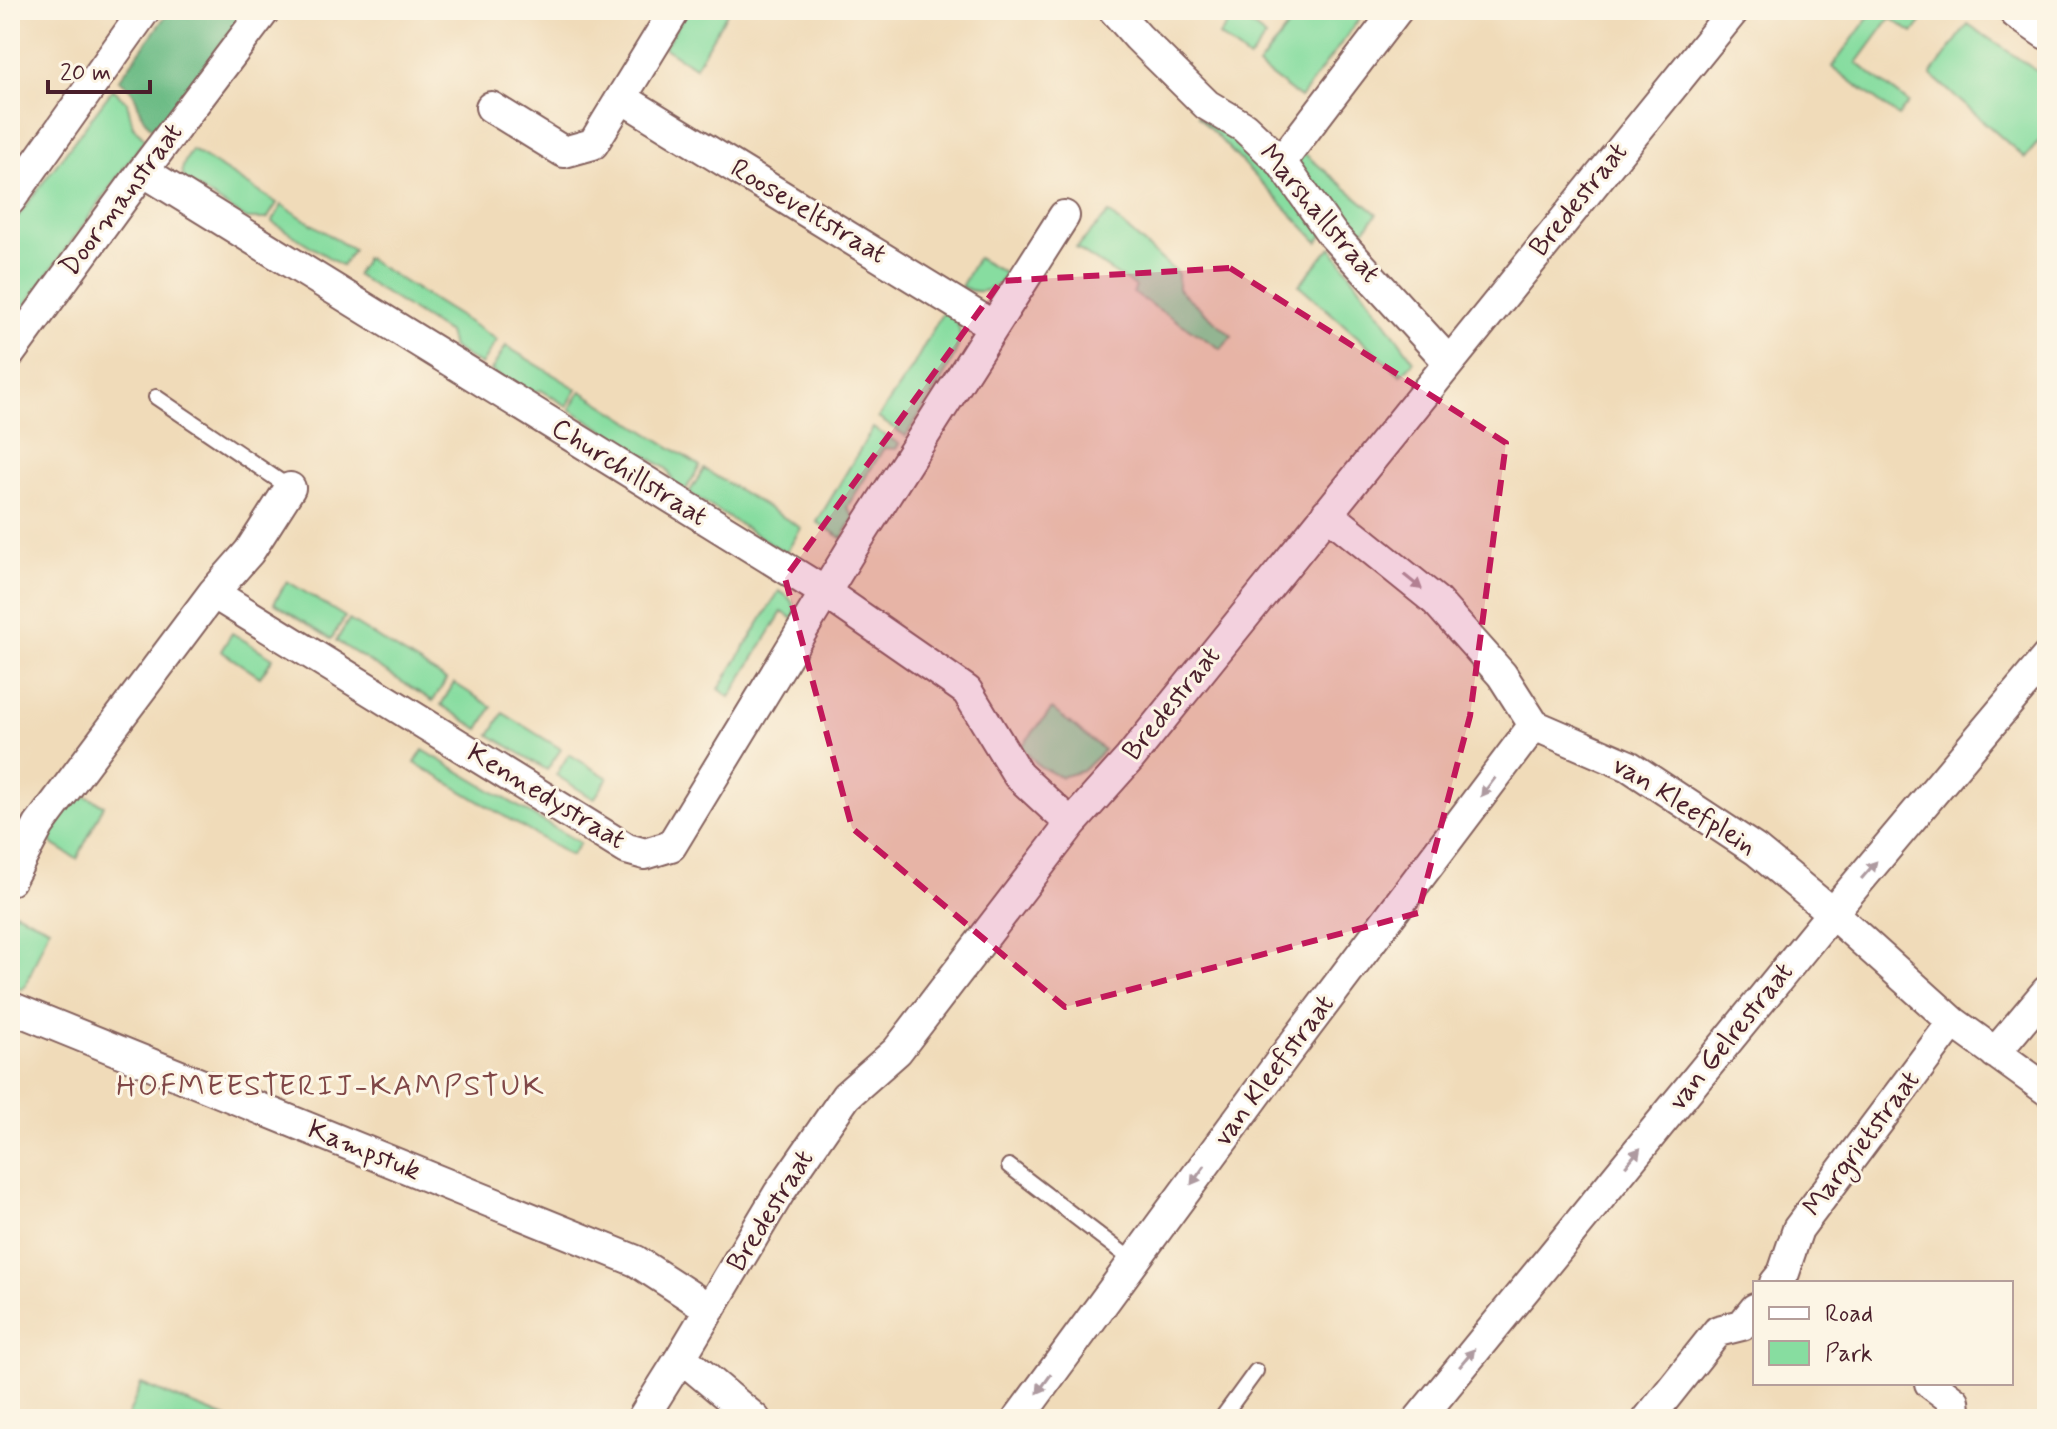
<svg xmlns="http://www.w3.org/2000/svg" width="2057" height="1429" font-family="Mynerve,sans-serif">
  <rect width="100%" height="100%" fill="#fcf5e5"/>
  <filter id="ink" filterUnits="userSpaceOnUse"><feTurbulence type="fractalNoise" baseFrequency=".0125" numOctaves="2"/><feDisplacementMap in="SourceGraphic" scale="16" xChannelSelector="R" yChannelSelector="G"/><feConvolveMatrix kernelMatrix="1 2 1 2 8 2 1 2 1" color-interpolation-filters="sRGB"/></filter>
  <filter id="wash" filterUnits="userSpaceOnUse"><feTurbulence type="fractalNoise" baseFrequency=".006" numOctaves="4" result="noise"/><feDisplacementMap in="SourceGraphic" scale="32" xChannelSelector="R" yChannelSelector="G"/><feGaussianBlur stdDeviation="1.8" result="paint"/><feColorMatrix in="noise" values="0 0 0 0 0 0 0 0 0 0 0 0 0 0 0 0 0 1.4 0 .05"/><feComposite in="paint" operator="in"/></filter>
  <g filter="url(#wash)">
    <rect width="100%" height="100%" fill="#f0dbb9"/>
    <path fill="#87dda0" stroke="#687e66" stroke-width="2" d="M687,10H729L695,67L664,48Z
      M1301,10H1350L1360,18L1300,98L1258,66Z
      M1874,10H1930L1913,33L1890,18L1857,63L1909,103L1898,116L1832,67Z
      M1236,14L1266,37L1249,59L1219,36Z
      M1968,24L2047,78V132L2025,158L1931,75Z
      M113,89L127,102L133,126L145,139L10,327V227Z
      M1197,115L1240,143L1283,184L1324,234L1318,242Z
      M192,150L277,203L267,219H247L186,181C178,168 185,162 192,150Z
      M1300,150L1377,214L1354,243L1293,158Z
      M282,205L353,250L342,266L272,222Z
      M1109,213L1178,274V289L1232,336L1221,349L1133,293L1136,287L1076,248Z
      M1331,247L1414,361L1401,375L1299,285Z
      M366,258L497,340L481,365L452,347L448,333L356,275Z
      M977,258L1006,274C996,292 978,295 961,287Z
      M945,308C953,315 960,323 960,335C960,358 919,414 906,436L878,418L913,366Z
      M506,346L577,389L567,406L541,390L528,394L491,371Z
      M581,391L700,466L685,491L675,485L667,469L570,409Z
      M873,428L899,444L896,449L884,448L847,507L854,518L842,538L817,522Z
      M704,469L801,528L786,553L689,493Z
      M287,581L345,617L331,639L274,603Z
      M779,591C792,598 797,606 795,620L782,612L730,697L719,689Z
      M349,620L446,680L433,701L336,641Z
      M232,633L273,658L260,677L221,651Z
      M454,683L492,707L479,729L441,705Z
      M1052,709L1104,750L1082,771L1060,777L1039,766L1021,747Z
      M503,713L561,749L547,770L490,735Z
      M423,750L580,843L571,856L415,763Z
      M569,754L608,778L594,799L556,775Z
      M85,796L104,805L77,859L54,845L50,839C58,823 67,802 85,796Z
      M15,912L49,928L26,985L21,989L10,984V921Z
      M141,1384L228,1419H127Z"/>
    <path fill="#6dbc86" stroke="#5c6e58" stroke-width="2" d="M170,10H247L154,130C132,112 145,96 119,80Z"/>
  </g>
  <g filter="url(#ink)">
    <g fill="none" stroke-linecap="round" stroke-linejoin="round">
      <defs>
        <path id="service" d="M156,397L290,488
          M1009,1166L1133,1261
          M1221,1419L1256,1371"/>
        <path id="minor" d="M1114,10L1138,37L1207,105L1244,127L1281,162L1332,234L1448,361
          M622,98L993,326
          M491,107L564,152L593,144L675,10
          M1281,162L1397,10
          M143,171L826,593L950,679L967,691L1018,775L1071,824
          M10,200L145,10
          M10,353L143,171L265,10
          M1327,513L1436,601L1502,675L1534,725L1629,766L1756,850L1832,913L1953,1022L2047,1090
          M213,593L627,849L645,854L671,846L851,550L1064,216
          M10,880L39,825L213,593L249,552L290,488
          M10,1007L636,1261L710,1309
          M1995,1053L2047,991
          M1775,1283L1783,1273L1798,1229L1953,1022
          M681,1357L755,1419
          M1930,1383L1954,1401L1956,1419
          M642,1419L681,1357L779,1193L846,1096L897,1051L1071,824L1130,758L1734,10
          M1018,1419L1286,1054L1534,725
          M1419,1419L1832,913L2047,657
          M1648,1419L1718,1331L1742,1325L1755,1309"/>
        <path id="tertiary" d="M2018,10L2047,30"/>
      </defs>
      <use href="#service" stroke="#84615d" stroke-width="18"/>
      <use href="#minor" stroke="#84615d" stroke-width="34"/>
      <use href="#tertiary" stroke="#84615d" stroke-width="42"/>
      <use href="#service" stroke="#fff" stroke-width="14"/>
      <use href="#minor" stroke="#fff" stroke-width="30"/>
      <use href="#tertiary" stroke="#fff" stroke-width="38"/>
    </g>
    <defs><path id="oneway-solid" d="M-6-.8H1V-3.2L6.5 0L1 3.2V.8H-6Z" transform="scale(2)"/></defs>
    <g fill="#ae9aa0">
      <use href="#oneway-solid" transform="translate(1413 582) rotate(39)"/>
      <use href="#oneway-solid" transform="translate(1488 787) rotate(127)"/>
      <use href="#oneway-solid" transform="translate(1869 870) rotate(-49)"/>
      <use href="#oneway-solid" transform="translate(1633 1157) rotate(-50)"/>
      <use href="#oneway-solid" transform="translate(1198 1175) rotate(126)"/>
      <use href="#oneway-solid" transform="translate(1467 1358) rotate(-50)"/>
      <use href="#oneway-solid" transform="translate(1044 1384) rotate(126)"/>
    </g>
  </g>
  <path fill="#c2185b" fill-opacity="0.2" stroke="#c2185b" stroke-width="6" stroke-dasharray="16 10" stroke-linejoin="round" d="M1230,268L1506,443L1470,716L1418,913L1065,1007L852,828L785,578L1001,281Z"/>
  <g text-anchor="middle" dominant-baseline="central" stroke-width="6" stroke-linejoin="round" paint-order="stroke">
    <g font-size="28" fill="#4a1f2b" stroke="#fcf5e5">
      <text transform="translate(122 200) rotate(-53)">Doormanstraat</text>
      <text transform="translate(1579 200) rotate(-51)">Bredestraat</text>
      <text transform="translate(808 212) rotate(31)">Rooseveltstraat</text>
      <text transform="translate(1319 214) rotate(50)">Marshallstraat</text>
      <text transform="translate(629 473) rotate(32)">Churchillstraat</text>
      <text transform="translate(1172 704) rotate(-51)">Bredestraat</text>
      <text transform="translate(546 797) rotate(31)">Kennedystraat</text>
      <text transform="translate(1684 806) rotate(32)">van Kleefplein</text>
      <text transform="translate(1731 1037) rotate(-51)">van Gelrestraat</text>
      <text transform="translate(1274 1071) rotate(-53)">van Kleefstraat</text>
      <text transform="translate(1862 1144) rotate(-53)">Margrietstraat</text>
      <text transform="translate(364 1151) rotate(22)">Kampstuk</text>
      <text transform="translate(771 1211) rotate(-58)">Bredestraat</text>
    </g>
    <g font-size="30" letter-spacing="2" fill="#804747" stroke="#fcf5e5">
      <text x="331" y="1086">HOFMEESTERIJ-KAMPSTUK</text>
    </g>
  </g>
  <rect width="2057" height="1429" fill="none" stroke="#fcf5e5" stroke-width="40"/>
  <rect x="1753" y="1281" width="260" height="104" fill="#fcf5e5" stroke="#b59f9b" stroke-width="2"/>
  <rect x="1769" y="1307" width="40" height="12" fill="#ffffff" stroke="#b59f9b" stroke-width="2"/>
  <text x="1825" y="1321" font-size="24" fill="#4a1f2b">Road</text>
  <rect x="1769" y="1341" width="40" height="24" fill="#87dda0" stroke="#b59f9b" stroke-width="2"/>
  <text x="1825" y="1361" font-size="24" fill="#4a1f2b">Park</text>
  <path d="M48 80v12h102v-12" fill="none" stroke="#4a1f2b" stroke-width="4"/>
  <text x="60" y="80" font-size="24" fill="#4a1f2b" stroke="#fcf5e5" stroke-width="6" paint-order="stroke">20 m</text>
</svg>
